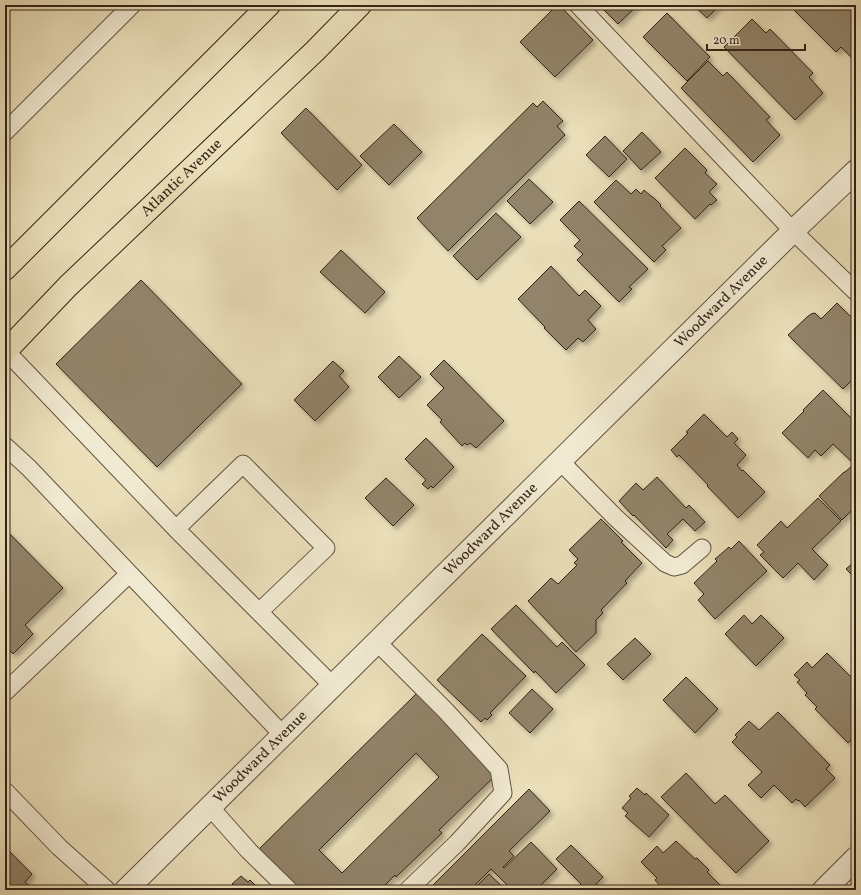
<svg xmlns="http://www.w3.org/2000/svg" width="861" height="895" font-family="Vollkorn,serif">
  <defs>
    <filter id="shadow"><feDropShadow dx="3.5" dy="3.5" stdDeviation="2" flood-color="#0004"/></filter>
  </defs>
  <rect width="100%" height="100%" fill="#eadfb9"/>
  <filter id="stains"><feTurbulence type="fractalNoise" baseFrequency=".005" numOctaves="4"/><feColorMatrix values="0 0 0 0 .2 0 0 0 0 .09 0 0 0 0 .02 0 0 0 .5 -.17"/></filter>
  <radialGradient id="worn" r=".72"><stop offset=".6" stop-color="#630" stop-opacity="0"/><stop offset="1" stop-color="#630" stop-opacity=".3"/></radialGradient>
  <path fill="#92846b" stroke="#332217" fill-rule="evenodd" filter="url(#shadow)" d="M557,5H559L593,40L555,77L520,42Z
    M599,5H638L618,24Z
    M693,5H720L707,18Z
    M795,5H854L856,7V60L855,61L841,47L836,52L792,8Z
    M667,13L710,57L687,81L643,37Z
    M752,19L766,33L770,29L813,73L809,77L823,93L795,120L724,47Z
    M708,61L723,76L727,72L770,117L766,120L780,135L753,162L681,88Z
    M543,101L563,121L557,126L565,135L448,251L417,218L533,103L537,107Z
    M306,108L362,165L337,190L281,133Z
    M394,124L422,152L389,185L360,156Z
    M642,132L661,152L641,170L623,151Z
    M605,136L627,159L609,177L586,155Z
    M685,148L707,170L705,173L717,184L709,192L717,200L711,205L710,204L695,219L655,178Z
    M529,179L553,202L530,224L507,201Z
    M616,180L631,194L636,189L641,194L644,190L652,197H653L661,205L660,206L681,228L662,246L666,250L654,262L594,202Z
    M579,201L648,269L629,287L632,289L619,302L577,260L583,254L574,246L580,240L560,220Z
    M496,213L521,237L477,280L453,256Z
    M341,250L385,292L365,313L320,272Z
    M551,266L579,296L585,290L601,306L588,320L596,329L583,342L578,338L566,350L544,328L545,327L518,299Z
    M141,280L242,384L157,467L56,364Z
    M837,303L856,322V376L843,389L788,335L807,317L811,314L815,313L821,319Z
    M399,356L421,377L399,398L378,377Z
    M444,360L458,374L504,421L476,448L470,443L467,445L465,443L462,446L440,422L442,420L427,405L444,388L430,374Z
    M333,361L344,371L339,376L349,387L315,421L294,400Z
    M856,385V395L851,390Z
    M823,390L856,423V506L842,520L819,496L844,472H845L854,464L833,444L821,456L815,450L808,458L782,433L804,411L803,410Z
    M704,414L727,437L732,432L738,439L734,443L746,455L737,465L742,471L743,470L765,492L738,518L707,486L708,485L679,455L677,457L671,450L688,433L686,432Z
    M426,438L454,467L433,488L431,486L428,489L422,484L426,480L405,459Z
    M657,477L686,508L689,505L705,522L695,531L683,519L667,534L673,540L666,548L634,515L633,516L619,501L636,483L643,490Z
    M386,478L414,505L393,526L365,498Z
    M818,498L841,521L812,549L828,565L814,580L798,563L783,578L760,555L764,552L757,545L781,521L787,528Z
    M601,519L623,541L621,542L642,563L625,581L627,583L601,610L603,613L596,620V633L576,652L528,601L551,578L558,584L577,565L574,563L578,559L569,550Z
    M5,529L63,588L25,625L33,634L13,654L5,645Z
    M739,541L767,571L715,619L698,600L704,594L694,583L717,561L715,559L729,547L731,549Z
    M856,560V579L846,569Z
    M516,605L557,647L562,642L585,665L556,693L535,671L534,673L491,629Z
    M744,615L752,624L761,615L784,638L756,666L725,634Z
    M482,634L526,676L490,713L492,715L487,720L485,718L481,722L437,680Z
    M635,638L651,654L623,680L607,664Z
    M827,653L856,682V735L848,743L815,709L817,707L805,695L807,693L797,682L800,680L794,675L807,662L812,668Z
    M686,677L718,709L695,733L663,700Z
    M532,689L553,709L530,733L509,713Z
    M419,691L497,774L439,830L442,833L396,877L395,875L380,890H299L275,866L257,851ZM416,753L439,777L342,873L319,850Z
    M778,712L830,765L826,769L835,778L805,807L799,800L798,801L796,799L792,803L774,785L761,798L748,785L762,772L732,742L737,737L735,735L749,721L759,730Z
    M686,773L715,804L725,795L769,841L736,873L661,797Z
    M637,788L645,795L646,793L669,815L649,837L625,816L628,813L622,808L631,798L629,796Z
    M529,789L550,811L509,851L514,856L503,867L504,868L531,842L557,869L536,890H512L491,869L470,890H428Z
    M676,841L695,859L697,858L709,870L707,872L721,886L719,889V890H664L655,880L657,878L641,862L657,846L663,853Z
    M571,845L603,877L596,884L601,890H575L581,884L556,859Z
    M5,847L32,874L25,882L32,889V890H5Z
    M489,874L506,890H473Z
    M241,876L248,882L250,880L260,890H238L232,884Z"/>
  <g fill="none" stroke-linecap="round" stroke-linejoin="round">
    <defs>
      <path id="service" d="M578,5L793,231L856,292
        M5,132L132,5
        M6,351L176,529L333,686
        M5,446L29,468L283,735
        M560,461L615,517L665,563L674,567L682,565L702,548
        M176,529L243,464L326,548L259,612
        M377,642L446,711L499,769L503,793L457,843L408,890
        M5,692L129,574
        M5,791L59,847L107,890
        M210,807L249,851L289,890"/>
      <g id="minor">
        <path id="s1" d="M126,890L793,231L856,171"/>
        <path d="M824,890L856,858"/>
      </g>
      <g id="primary">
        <path d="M5,269L269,5"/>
        <path id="s2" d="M5,352L68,286L315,51L360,5"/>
      </g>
    </defs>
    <use href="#service" stroke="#615140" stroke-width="19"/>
    <use href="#minor" stroke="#615140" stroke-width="24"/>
    <use href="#primary" stroke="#332217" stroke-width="24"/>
    <use href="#service" stroke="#f1ead2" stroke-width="17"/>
    <use href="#minor" stroke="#f1ead2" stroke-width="22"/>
    <use href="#primary" stroke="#eadfb9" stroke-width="22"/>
  </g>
  <g text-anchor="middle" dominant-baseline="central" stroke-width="3" stroke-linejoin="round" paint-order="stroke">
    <g font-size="15" fill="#332217" stroke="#f1ead2">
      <text stroke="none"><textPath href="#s2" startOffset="248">Atlantic Avenue</textPath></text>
      <text stroke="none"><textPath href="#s1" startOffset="837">Woodward Avenue</textPath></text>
      <text stroke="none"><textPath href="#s1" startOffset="513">Woodward Avenue</textPath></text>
      <text stroke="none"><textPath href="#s1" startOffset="189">Woodward Avenue</textPath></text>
    </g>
  </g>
  <rect width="861" height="895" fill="none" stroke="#eadfb9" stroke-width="20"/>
  <rect x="6" y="6" width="849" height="883" fill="none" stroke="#332217" stroke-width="2"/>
  <rect x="10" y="10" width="841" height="875" fill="none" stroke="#332217"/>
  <path d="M707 44v6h98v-6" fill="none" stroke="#332217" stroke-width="2"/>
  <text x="713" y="44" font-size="12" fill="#332217" stroke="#f1ead2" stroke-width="3" paint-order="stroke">20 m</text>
  <rect width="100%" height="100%" filter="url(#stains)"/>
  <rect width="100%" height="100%" fill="url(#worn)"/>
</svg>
